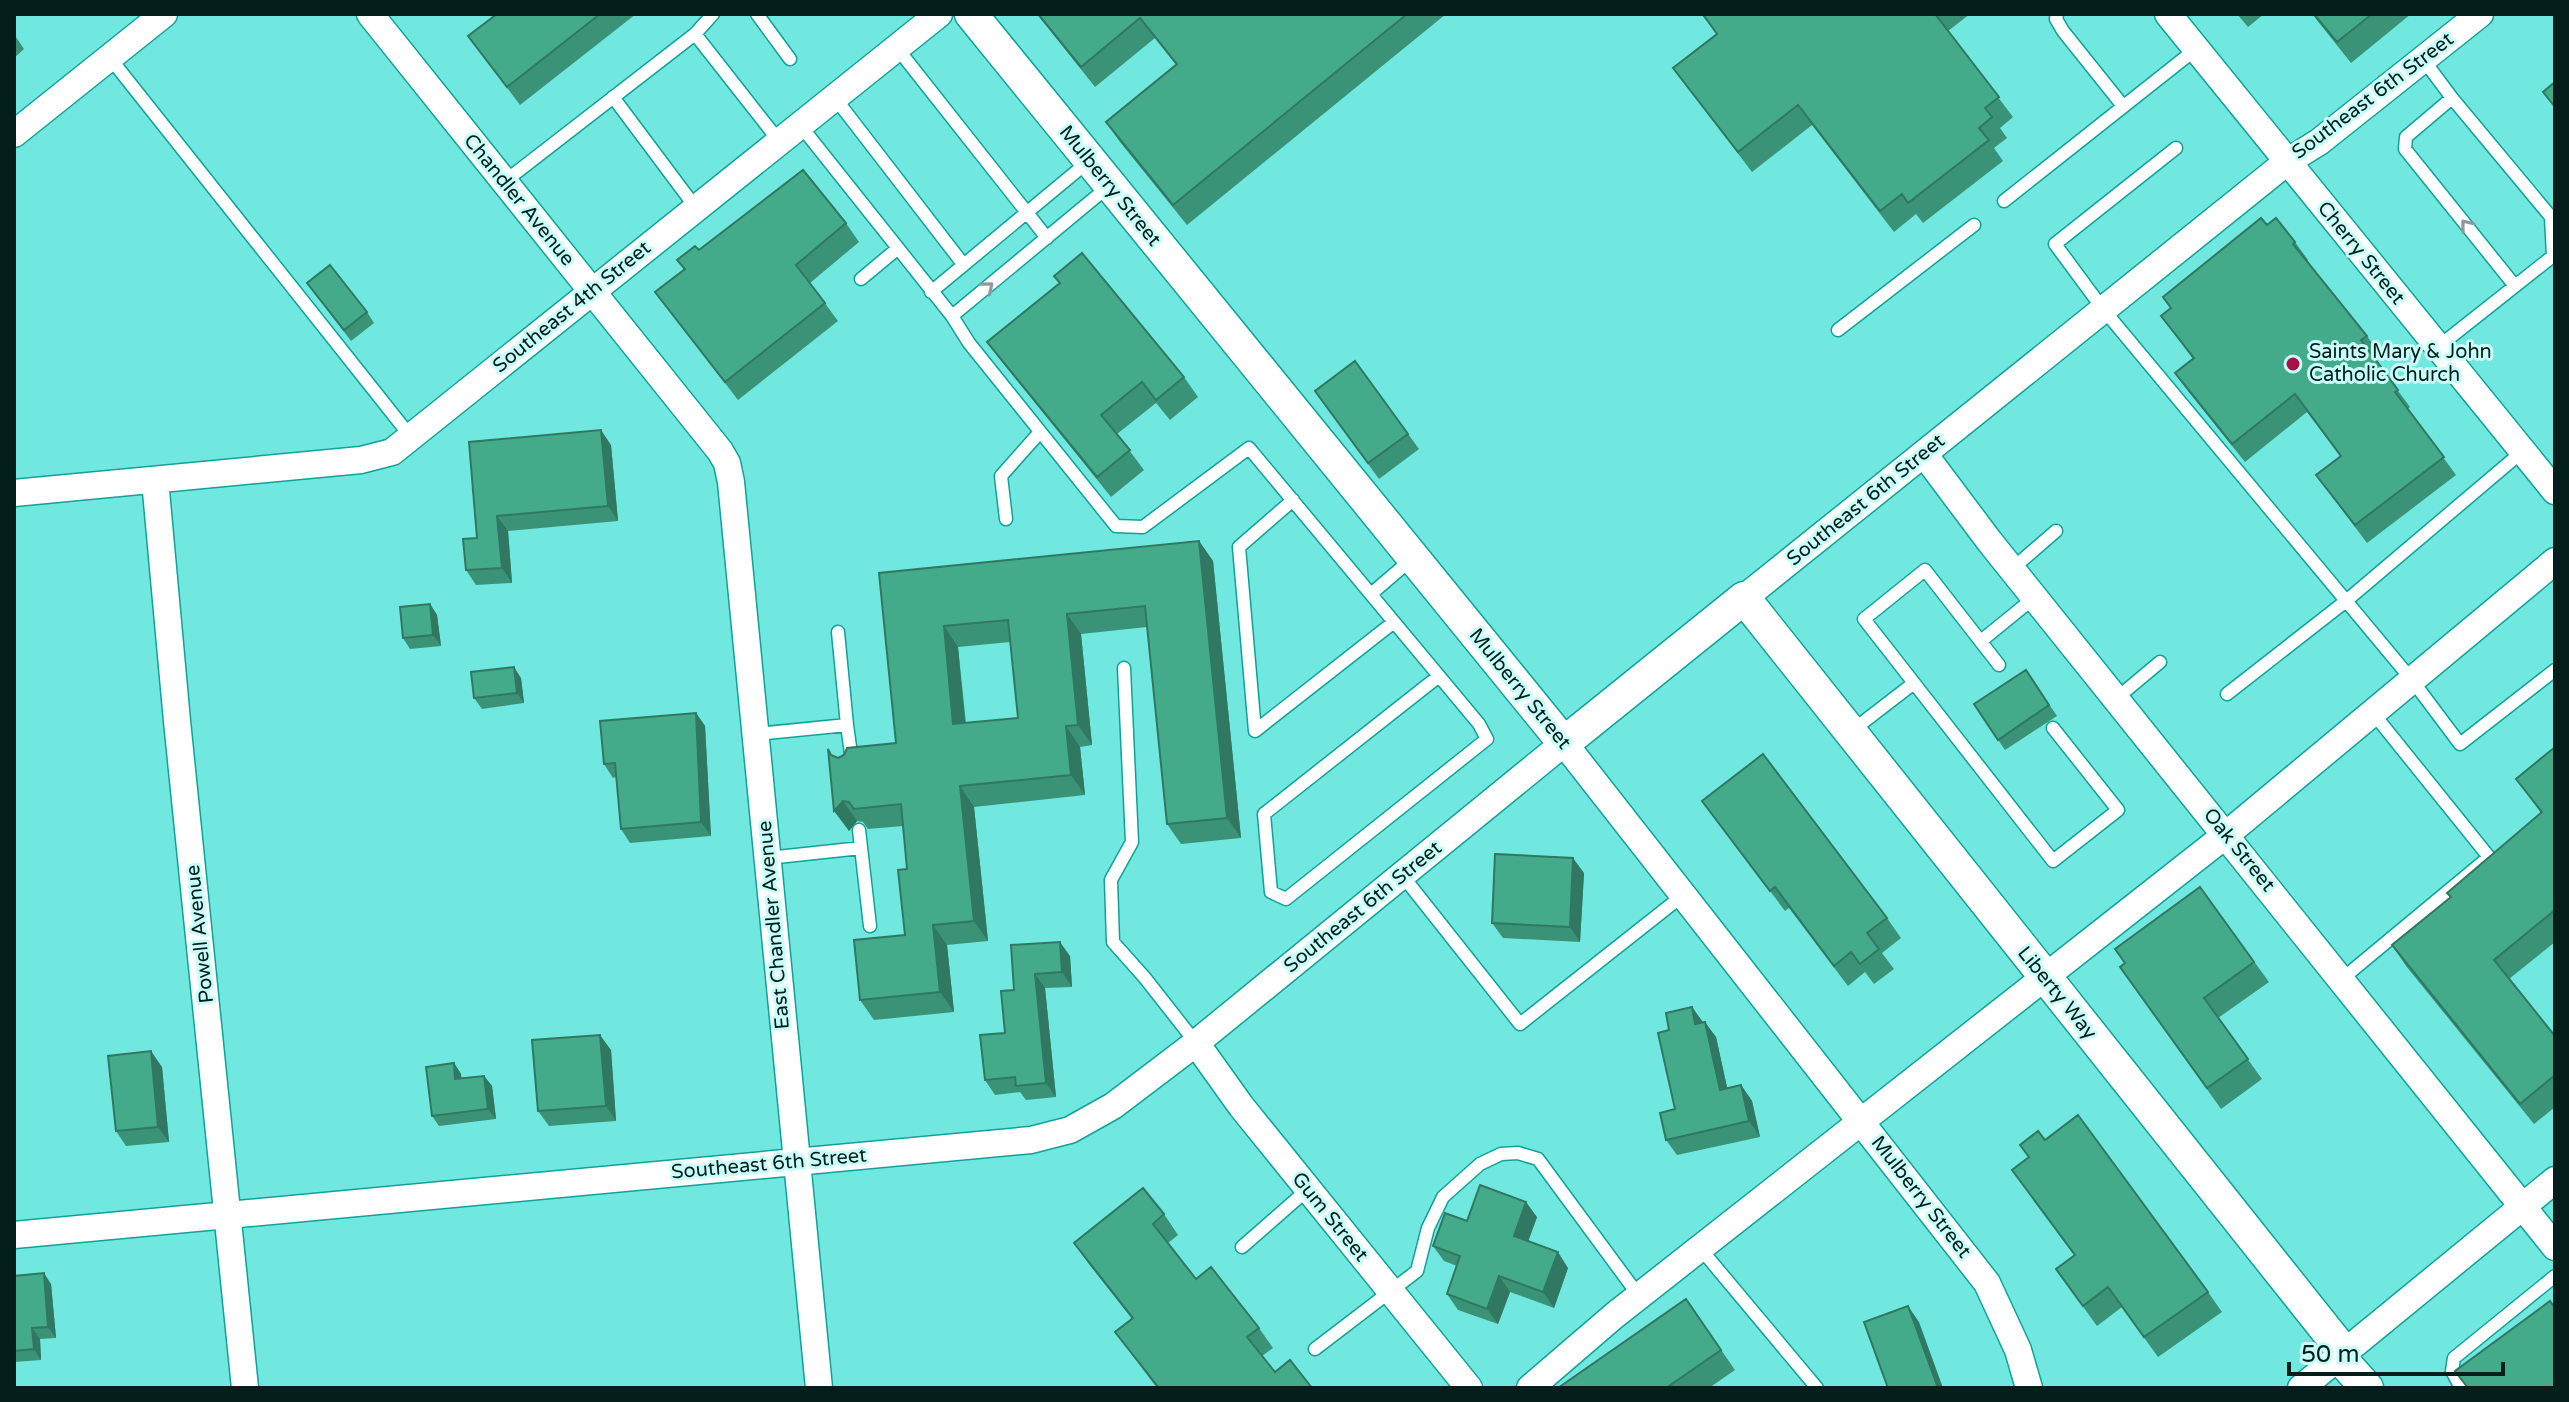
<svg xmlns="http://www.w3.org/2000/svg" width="2569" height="1402" font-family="'Varela Round',sans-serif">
  <rect width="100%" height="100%" fill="#71e8df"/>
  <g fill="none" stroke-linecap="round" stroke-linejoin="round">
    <defs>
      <path id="service" d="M757,14L790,59
        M2057,14L2056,19L2063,31L2123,106
        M695,34L779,141
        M897,48L1047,238
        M110,58L411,437
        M2423,59L2452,98L2551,217L2553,256L2438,347
        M613,97L696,208
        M835,98L963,264
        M2452,98L2406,137L2405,149L2515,286
        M800,125L952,316L1109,186
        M2176,148L2055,244L2103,309L2412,680L2460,744L2555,670
        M504,182L695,34L713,14
        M2004,201L2196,49
        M861,279L897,249
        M931,292L1089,161
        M952,316L969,343L1116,526L1143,527L1249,448L1479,724L1487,739L1286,899L1271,892L1264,814L1439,676
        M1838,330L1974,225
        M1293,500L1239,547L1255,731L1394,622
        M1006,519L1001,476L1040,432
        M2012,569L2056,531
        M1371,594L1413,558
        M1981,641L2035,597
        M1999,665L1925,570L1864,619L2053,861L2118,810L2053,728
        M1124,668L1132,842L1111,880L1113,942L1145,978L1196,1043
        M2227,694L2346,601L2523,451
        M2117,698L2160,662
        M847,725L852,761
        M1853,730L1914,683
        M756,734L847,725L838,632
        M859,830L870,926
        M768,858L861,848
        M1402,875L1520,1024L1682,896
        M2342,979L2489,857L2373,713
        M1242,1247L1307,1190
        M1700,1248L1817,1388
        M1315,1349L1417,1271L1428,1228L1443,1197L1480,1164L1501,1154L1518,1153L1538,1159L1639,1296
        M2461,1388L2452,1371L2454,1358L2555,1276"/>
      <path id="minor" d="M370,14L720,451L727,463L731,482L819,1388
        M2168,14L2555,491
        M14,134L164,14
        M1924,454L1990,542L2555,1247
        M155,480L177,721L245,1388
        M14,493L361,460L392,452L939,14
        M1744,598L2287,162L2319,142L2480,14
        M1196,1043L1241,1106L1469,1388
        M14,1235L1031,1140L1070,1130L1113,1106L1196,1043L1564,743L1987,1283L2018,1350L2029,1388
        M1530,1388L1615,1315L2227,834L2555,561
        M2301,1388L2555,1180"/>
      <path id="tertiary" d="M971,14L1564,743L1744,598L2339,1346L2340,1358L2367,1388"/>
    </defs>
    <use href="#service" stroke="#10a199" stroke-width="15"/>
    <use href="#minor" stroke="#10a199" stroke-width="29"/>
    <use href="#tertiary" stroke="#10a199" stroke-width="35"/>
    <use href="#service" stroke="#fff" stroke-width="12"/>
    <use href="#minor" stroke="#fff" stroke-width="26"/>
    <use href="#tertiary" stroke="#fff" stroke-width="32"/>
  </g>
  <path fill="#3a9377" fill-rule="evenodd" d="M497,14H636L520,105L468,36Z
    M1037,14H1446L1187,225L1120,142L1106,122L1176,65L1155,38L1095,87Z
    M1701,14H1970L1948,31L2013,117L2000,128L2007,138L1994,148L2003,161L1923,223L1916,214L1894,232L1812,125L1752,172L1673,68L1717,34Z
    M2237,14H2264L2248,27Z
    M2312,14H2411L2351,63Z
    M14,34L24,49L14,58Z
    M846,223L859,242L810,283L838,321L738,400L655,292L684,270L677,260L699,250Z
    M2267,225L2295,242L2308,260L2307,261L2367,336L2379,353L2374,358L2410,407L2408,409L2456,475L2367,543L2316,475L2340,456L2307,412L2245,462L2188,391L2175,373L2193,359L2161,316L2171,308L2163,297Z
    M1054,276L1184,377L1198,397L1170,420L1156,403L1117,434L1144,470L1111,497L1002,362L987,342L1059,283Z
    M307,283L367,312L374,323L351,341Z
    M1355,361L1419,449L1379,479L1315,391Z
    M469,442L611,445L618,521L508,531L512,583L476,585L466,570L477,538Z
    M1199,541L1213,561L1241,838L1181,844L1167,824L1147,627L1081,634L1092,745L1080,747L1085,795L974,807L988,941L947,945L954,1012L874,1020L860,1000L905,935L907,869L903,826L868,829L863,822L857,821L849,831L832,755L838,758L896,743L879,573ZM1010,642L1018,718L966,723L958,647Z
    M430,604L437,615L441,646L410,649L403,638Z
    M2026,670L2057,716L2005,750L1974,704Z
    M521,678L524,703L482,709L474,698Z
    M696,713L705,726L711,836L630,843L621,829L616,777L613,778L604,764Z
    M2555,747V942L2509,979L2555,1036V1107L2534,1124L2406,966L2392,945L2451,898L2541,813L2516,779Z
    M1702,801L1887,918L1901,938L1882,953L1894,969L1874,984L1865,972L1848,986L1789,908L1785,911Z
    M1584,873L1580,942L1503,938L1492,923Z
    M2200,887L2269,982L2218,1018L2262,1079L2221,1109L2120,967Z
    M1011,945L1070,956L1072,987L1045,988L1056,1097L1026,1100L1020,1092L995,1095L985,1080L1005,1033L1014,990Z
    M1692,1007L1703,1022L1716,1037L1727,1088L1741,1085L1752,1101L1760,1137L1677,1155L1666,1140L1675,1109L1669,1030Z
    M611,1050L616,1121L549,1126L538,1111Z
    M454,1063L461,1074V1079L484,1076L492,1086L496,1119L439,1126L432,1116Z
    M162,1067L169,1142L126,1146L116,1131Z
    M2045,1140L2208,1292L2222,1312L2158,1357L2122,1307L2097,1326L2056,1269L2074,1255L2012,1170L2029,1158Z
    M1164,1214L1178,1235L1168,1243L1196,1279L1259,1328L1273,1348L1262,1356L1275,1372L1312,1388H1157L1115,1332L1132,1319L1088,1263L1074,1243Z
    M1537,1217L1528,1242L1568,1268L1554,1308L1510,1292L1498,1324L1458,1310L1447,1294L1457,1266L1444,1261L1433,1246L1467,1221Z
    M14,1276L51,1284L56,1338L40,1339L41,1360L14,1362Z
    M1686,1299L1735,1370L1709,1388H1558Z"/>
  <path fill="#307861" d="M601,430L611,445L618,521L608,506Z
    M497,516L508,531L512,583L502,568Z
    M1199,541L1213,561L1241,838L1227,818Z
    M430,604L437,615L441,646L433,635Z
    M1067,614L1081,634L1092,745L1078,725Z
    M944,626L958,647L967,744L953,724Z
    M514,667L521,678L524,703L517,693Z
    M696,713L705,726L711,836L701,822Z
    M1066,726L1080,747L1085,795L1071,775Z
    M960,786L974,807L988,941L974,921Z
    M843,801L857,821L849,831L834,811Z
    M1573,858L1584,873L1580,942L1570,927Z
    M933,925L947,945L954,1012L940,992Z
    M1060,942L1070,956L1072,987L1062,972Z
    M1035,974L1045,988L1056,1097L1046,1083Z
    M1692,1007L1703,1023L1695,1024Z
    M1705,1022L1716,1037L1731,1105L1720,1090Z
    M600,1035L611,1050L616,1121L606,1106Z
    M151,1051L162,1067L169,1142L158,1127Z
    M454,1063L461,1074L463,1090L455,1079Z
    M484,1076L492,1086L496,1119L488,1109Z
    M1741,1085L1752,1101L1760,1137L1749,1121Z
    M1526,1202L1537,1217L1524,1252L1514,1236Z
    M1558,1252L1568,1268L1554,1308L1543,1292Z
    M44,1273L51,1284L56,1338L48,1327Z
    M1499,1276L1510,1292L1498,1324L1487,1309Z
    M1908,1306L1919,1322L1943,1388H1938Z
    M32,1328L40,1339L41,1360L34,1349Z"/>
  <path fill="#44ab8a" stroke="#307861" stroke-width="2" fill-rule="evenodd" d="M497,14H600L507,87L468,36Z
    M1038,14H1407L1173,205L1106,122L1177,64L1140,18L1081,67Z
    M1703,14H1935L1999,97L1985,108L1992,117L1979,128L1989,140L1908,203L1902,194L1880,211L1798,105L1738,152L1673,68L1717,34Z
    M2314,14H2372L2337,42Z
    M2555,82V107L2543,92Z
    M803,170L846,223L796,265L825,303L725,382L655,292L685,269L677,260L695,246L699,250Z
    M2261,218L2267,225L2276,218L2295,242L2293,244L2367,336L2361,340L2398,390L2395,392L2444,457L2355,525L2316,475L2341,456L2295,394L2232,444L2175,373L2194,358L2161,316L2171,308L2163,297Z
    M1082,253L1184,377L1156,400L1142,382L1101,415L1130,450L1097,477L987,342L1060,283L1054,276Z
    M330,265L367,312L344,330L307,283Z
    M1355,361L1408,434L1368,463L1315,391Z
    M601,430L608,506L497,516L502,568L466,570L463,539L477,538L469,442Z
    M1199,541L1227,818L1167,824L1145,606L1067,614L1078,725L1066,726L1071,775L960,786L974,921L933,925L940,992L860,1000L854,940L905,935L898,870L907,869L901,804L854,809L849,802L843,801L834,811L828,749L831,755L838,758L844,755L847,748L896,743L879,573ZM1008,620L1018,718L953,724L944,626Z
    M430,604L433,635L403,638L400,607Z
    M514,667L517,693L474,698L471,672Z
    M2026,670L2049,705L1998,740L1974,704Z
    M696,713L701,822L621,829L615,763L604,764L600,721Z
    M2555,747V910L2494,960L2555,1036V1075L2520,1104L2392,945L2451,897L2447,893L2542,812L2516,779Z
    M1763,754L1887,918L1867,933L1879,949L1860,964L1851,952L1834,966L1775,887L1770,891L1702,801Z
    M1495,854L1573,858L1570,927L1492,923Z
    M2200,887L2254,962L2204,998L2248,1059L2207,1088L2120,967L2125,963L2115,949Z
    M1060,942L1062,972L1035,974L1046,1083L1016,1086L1015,1077L985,1080L980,1035L1005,1033L1001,991L1014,990L1011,945Z
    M1692,1007L1695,1024L1705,1022L1720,1090L1741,1085L1749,1121L1666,1140L1660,1113L1675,1109L1658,1033L1669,1030L1666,1013Z
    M600,1035L606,1106L538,1111L532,1040Z
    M151,1051L158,1127L116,1131L108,1056Z
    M454,1063L455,1079L484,1076L488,1109L432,1116L426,1067Z
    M2078,1115L2208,1292L2144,1337L2108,1287L2083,1306L2056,1269L2075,1255L2012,1170L2029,1157L2020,1145L2038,1131L2045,1140Z
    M1480,1185L1526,1202L1514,1236L1558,1252L1543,1292L1499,1276L1487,1309L1447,1294L1460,1256L1433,1246L1445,1213L1467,1221Z
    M1143,1188L1164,1214L1153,1224L1196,1279L1211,1267L1259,1328L1247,1337L1275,1372L1290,1360L1312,1388H1159L1115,1332L1133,1318L1074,1243Z
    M44,1273L48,1327L32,1328L34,1349L14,1351V1276Z
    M1686,1299L1721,1350L1666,1388H1558Z
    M2550,1301L2555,1308V1388H2468L2455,1371Z
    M1908,1306L1938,1388H1888L1864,1322Z"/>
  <defs><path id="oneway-chevron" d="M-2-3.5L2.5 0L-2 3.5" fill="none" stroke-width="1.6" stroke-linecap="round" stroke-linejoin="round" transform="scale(2)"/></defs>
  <g stroke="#8e9a99">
    <use href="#oneway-chevron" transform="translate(2466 225) rotate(-129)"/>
    <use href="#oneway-chevron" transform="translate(988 287) rotate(-40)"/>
  </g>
  <circle fill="#a61046" stroke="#c9fff9" stroke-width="3" cx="2293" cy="364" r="8"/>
  <g text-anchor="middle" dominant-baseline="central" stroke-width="6" stroke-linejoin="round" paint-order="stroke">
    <g font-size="20" fill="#041e1c" stroke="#c9fff9">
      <text transform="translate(2373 96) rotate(-37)">Southeast 6th Street</text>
      <text transform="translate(1110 186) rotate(51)">Mulberry Street</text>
      <text transform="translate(519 200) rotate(51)">Chandler Avenue</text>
      <text transform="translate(2361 253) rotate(51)">Cherry Street</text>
      <text transform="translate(572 307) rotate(-39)">Southeast 4th Street</text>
      <text transform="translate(1866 500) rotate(-39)">Southeast 6th Street</text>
      <text transform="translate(1520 689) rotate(51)">Mulberry Street</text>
      <text transform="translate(2239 850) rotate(51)">Oak Street</text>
      <text transform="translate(1363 907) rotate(-39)">Southeast 6th Street</text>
      <text transform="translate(774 925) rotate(-95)">East Chandler Avenue</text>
      <text transform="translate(200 934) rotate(-96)">Powell Avenue</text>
      <text transform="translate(2057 993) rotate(51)">Liberty Way</text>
      <text transform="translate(769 1164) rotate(-5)">Southeast 6th Street</text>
      <text transform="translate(1921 1197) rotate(52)">Mulberry Street</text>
      <text transform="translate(1330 1217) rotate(51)">Gum Street</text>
    </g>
    <g font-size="20" fill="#041e1c" stroke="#c9fff9" text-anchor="start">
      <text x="2309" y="352">Saints Mary &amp; John<tspan x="2309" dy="23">Catholic Church</tspan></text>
    </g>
  </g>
  <rect width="2569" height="1402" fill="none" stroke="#041e1c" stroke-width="32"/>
  <path d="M2289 1362v12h214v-12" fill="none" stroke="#041e1c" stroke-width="4"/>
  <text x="2301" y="1362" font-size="24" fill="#041e1c" stroke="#c9fff9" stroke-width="6" paint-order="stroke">50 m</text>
</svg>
